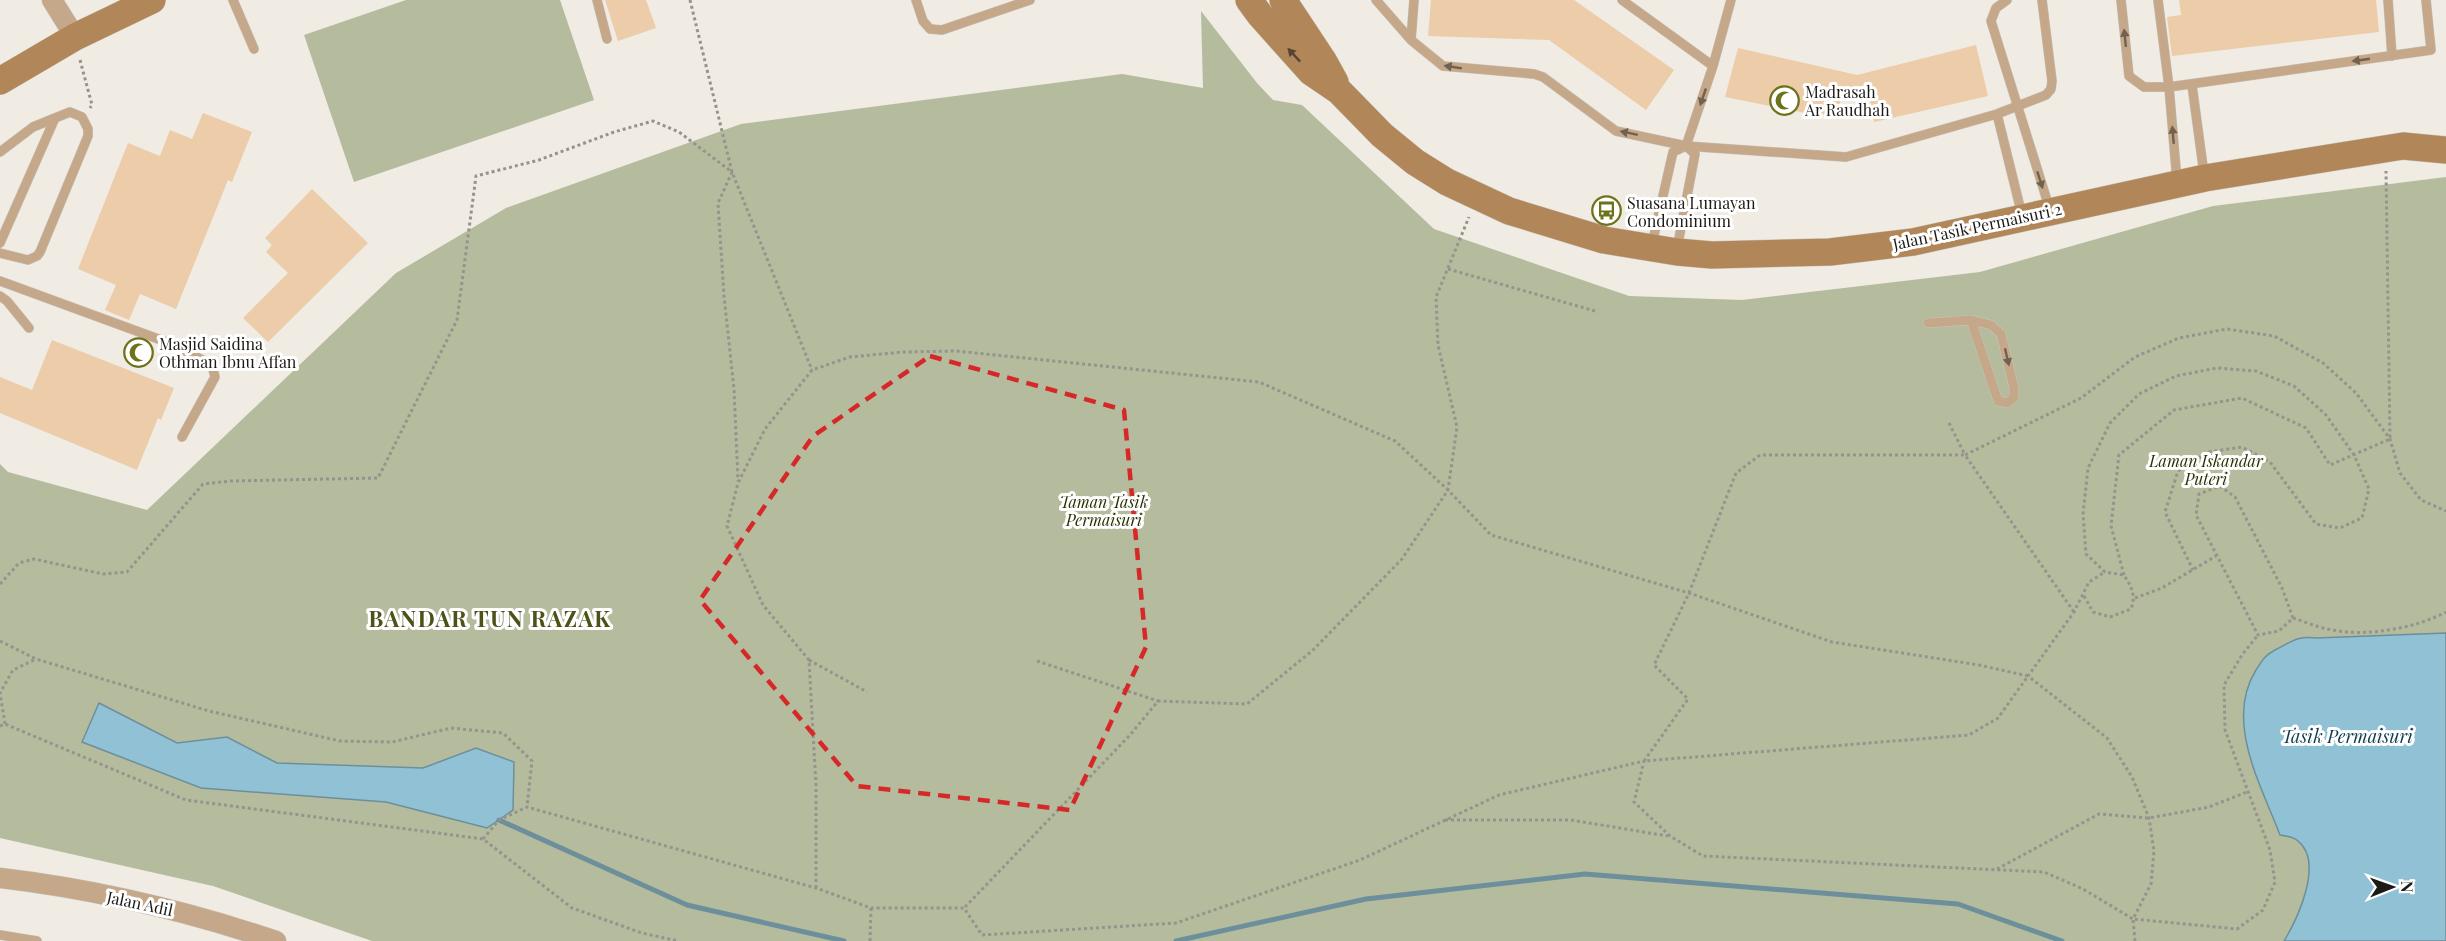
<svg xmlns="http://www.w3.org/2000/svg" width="2446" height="941" font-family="'Playfair Display',serif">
  <rect width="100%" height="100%" fill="#f0ebe3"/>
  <path fill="#b4bc9d" d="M406,0H560L594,100L354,182L304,35Z
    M1201,11L1257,83L1273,100L1302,105L1434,229L1629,296L1742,300L1980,272L2213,206L2446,177V941H372L213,886L0,838V464L8,472L147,510L396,273L506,208L741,124L1122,74L1203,88Z"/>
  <path fill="#90c1d4" stroke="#6d8f9b" stroke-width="1.5" d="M2446,633V941H2284C2298,918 2324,862 2298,841C2294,837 2286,836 2280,835C2261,785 2224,721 2256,670C2262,661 2265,655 2275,650C2293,641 2296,636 2317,638Z
    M99,703L177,743L227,737L277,763L423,768L476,748L514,762L513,810L487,828L386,802L201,788L82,742Z"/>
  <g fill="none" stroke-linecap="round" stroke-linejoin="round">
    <path stroke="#6d8f9b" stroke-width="5" d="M499,820L687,905L844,941
      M1176,941L1366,899L1585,874L1958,904L2062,941"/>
  </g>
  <path fill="#eccca9" d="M605,0H646L656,28L618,41Z
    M1431,0H1574L1674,70L1646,110L1549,40L1428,36Z
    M2179,0H2376L2379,32L2172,56L2167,17L2181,15Z
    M1976,45L1988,96L1874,122L1869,94L1857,99L1842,94L1836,119L1725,97L1738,48L1857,75Z
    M203,113L252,132L232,182L228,180L176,309L140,294L129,320L105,310L116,285L78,269L128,143L160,156L170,130L192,139Z
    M312,189L368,243L268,342L243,318L288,273L266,252L272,245L265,238Z
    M52,340L174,388L161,420L158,418L137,470L0,413V377L32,390Z"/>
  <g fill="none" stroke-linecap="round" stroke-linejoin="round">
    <defs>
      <path id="lane" d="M233,0L254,49
        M597,0L607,39
        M916,0L923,21L930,29L942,30L1030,0
        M1376,0L1411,40L1443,66L1534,74L1543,77L1616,131L1686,146L1846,157L1997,114L2046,95L2051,89L2052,81L2042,0
        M1622,0L1713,66
        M2007,0L1996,8L1991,21L2050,210
        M2121,0L2129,76L2144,87H2169L2431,50L2426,0
        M2158,0L2169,87L2177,181
        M2388,0L2392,56
        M1411,40L1414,0
        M2192,85L2204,174
        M1997,114L2022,215
        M0,152L33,127L55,118
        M0,243L55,118L70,112L82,117L88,129V136L40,252L37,256L28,260L0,253
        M1652,244L1673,152L1686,146L1713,66L1731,0
        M1677,249L1695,154L1686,146
        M0,281L172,344L212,365L215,377L182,437
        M0,296L7,301L29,328
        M1928,323L1971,320L1991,325L2001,334L2014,388V398L2007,403L1998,401L1971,320
        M0,935L37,941"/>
      <path id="street" d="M52,0L75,37
        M0,878C94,889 187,911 276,941"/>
      <path id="secondary" d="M1249,0L1260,15L1311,72L1339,91L1382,135L1415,162L1447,182L1509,211L1604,240L1677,252L1712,255L1830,252L1913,242L2205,178L2403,146L2446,150
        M1283,0L1324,62L1335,82
        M0,81L75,37L152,0"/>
    </defs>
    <use href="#lane" stroke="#cac5be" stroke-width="10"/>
    <use href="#street" stroke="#cac5be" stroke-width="21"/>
    <use href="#secondary" stroke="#cac5be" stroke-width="28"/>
    <path stroke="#96938d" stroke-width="3" stroke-dasharray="3 3" stroke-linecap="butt" d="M690,0L732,172L812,370
      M80,60L92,105L90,108
      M1448,269L1595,311
      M1949,423L1965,455L2081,398L2135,357L2179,338L2227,329L2274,336L2323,363L2356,393L2390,439L2400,473L2421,500L2446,511
      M2220,486L2235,497L2282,588L2293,618L2279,631L2258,635L2196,515L2199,494Z
      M2124,575L2111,526L2119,455L2174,410L2242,398L2306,428L2330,465L2390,439L2386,171
      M0,584L19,563L34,559L103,574L127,572L203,484L231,481L378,478L457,320L476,176L539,160L614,132L653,121L679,132L732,172L718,203L724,296L734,389L738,481
      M2084,596L2093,612L2110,617L2131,609C2136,595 2132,588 2124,575L2105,572L2086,554L2083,514L2088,468L2110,423L2139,394L2176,376L2217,368L2256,371L2294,386L2326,415L2354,455L2369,489L2362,518L2340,528L2316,524L2270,462L2242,447L2208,452L2178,471L2165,512L2193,570
      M2135,598L2162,588L2216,556
      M2293,618C2306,622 2319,628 2333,630C2367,637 2416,628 2446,612
      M0,641L36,659L209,711L340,741L392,742L451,728L503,733L532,761L527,807
      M809,660L867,692
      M1037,661L1158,701
      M5,724L0,693L13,670L36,659
      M0,726L5,724L186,800L483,839L572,908L642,933L678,941
      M1644,761L1688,699L1654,665L1689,593L1736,473L1760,455H1965L2074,612
      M1445,820H1571L1668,836
      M483,839L499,820L527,807L816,888L871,908H964L982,935L1176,923L1360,860L1499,795L1644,761L1634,802L1670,836L1703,856L2044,872L2083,889L2133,919L2151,884L2154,851L2149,818L2132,777L2107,738L2028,676L2074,612L2089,582L2105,572
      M1997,869L2099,814L2149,818L2209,807L2247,792
      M816,888V786L809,660L763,605L727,526L738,483L765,429L812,370L850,357L903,352L956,351L1259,382L1395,441L1448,490L1491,535L1689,593L1832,642L1979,665L2028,676L1998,718L1969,735L1644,761
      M965,907L1130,735L1158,701L1247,704L1313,650L1402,559L1448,490L1457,427L1438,345L1436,297L1469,217
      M870,941L871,908
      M2135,941L2133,919L2237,929L2263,910L2275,882L2270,850L2225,730L2224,685L2242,655L2258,635"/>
    <use href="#lane" stroke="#c5a88a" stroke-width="9"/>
    <use href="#street" stroke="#c5a88a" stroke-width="20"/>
    <use href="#secondary" stroke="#b18659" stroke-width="27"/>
  </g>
  <defs><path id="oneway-solid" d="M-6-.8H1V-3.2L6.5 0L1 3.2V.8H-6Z" transform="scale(1.5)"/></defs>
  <g fill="#706150">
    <use href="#oneway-solid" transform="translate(2125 38) rotate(-96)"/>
    <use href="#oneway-solid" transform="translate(2361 60) rotate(172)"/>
    <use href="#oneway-solid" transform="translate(1453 67) rotate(-171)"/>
    <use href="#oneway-solid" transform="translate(1703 97) rotate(109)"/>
    <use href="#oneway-solid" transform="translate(1629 133) rotate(-168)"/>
    <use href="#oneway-solid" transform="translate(2173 135) rotate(-95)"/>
    <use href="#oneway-solid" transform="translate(2040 180) rotate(72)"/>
    <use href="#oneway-solid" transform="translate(2007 357) rotate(77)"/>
  </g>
  <use fill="#584531" href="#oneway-solid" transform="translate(1294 55) rotate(-133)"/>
  <path fill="none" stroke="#d62828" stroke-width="4.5" stroke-dasharray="12 8" stroke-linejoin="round" d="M930,356L1124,410L1146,647L1070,810L857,786L700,600L813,436Z"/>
  <defs>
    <symbol id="mosque-ring" viewBox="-11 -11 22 22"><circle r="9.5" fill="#fff" stroke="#6d731b" stroke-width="1.5"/><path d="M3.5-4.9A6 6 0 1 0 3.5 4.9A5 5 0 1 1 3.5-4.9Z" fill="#6d731b"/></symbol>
    <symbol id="bus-ring" viewBox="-11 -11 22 22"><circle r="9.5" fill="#fff" stroke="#6d731b" stroke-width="1.5"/><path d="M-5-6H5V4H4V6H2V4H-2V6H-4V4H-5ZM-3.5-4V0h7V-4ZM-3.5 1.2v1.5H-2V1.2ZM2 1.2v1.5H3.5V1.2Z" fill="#6d731b"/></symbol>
  </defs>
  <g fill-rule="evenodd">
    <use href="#mosque-ring" x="1768" y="84" width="33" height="33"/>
    <use href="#bus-ring" x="1590" y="194" width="33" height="33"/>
    <use href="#mosque-ring" x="122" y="336" width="33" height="33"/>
  </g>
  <g text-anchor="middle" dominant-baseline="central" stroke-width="6" stroke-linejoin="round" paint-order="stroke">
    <g font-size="16" fill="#1c1a17" stroke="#fff" text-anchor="start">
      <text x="1805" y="91">Madrasah<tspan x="1805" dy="18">Ar Raudhah</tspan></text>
      <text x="1627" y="202">Suasana Lumayan<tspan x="1627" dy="18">Condominium</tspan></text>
      <text x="159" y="343">Masjid Saidina<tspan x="159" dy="18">Othman Ibnu Affan</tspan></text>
    </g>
    <g font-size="16" fill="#1c1a17" stroke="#fff">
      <text transform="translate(1977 226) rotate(-12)">Jalan Tasik Permaisuri 2</text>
      <text transform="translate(140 903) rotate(12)">Jalan Adil</text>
    </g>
    <g font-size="16" font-style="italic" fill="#293100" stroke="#fff">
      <text x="2206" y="460">Laman Iskandar<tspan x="2206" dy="18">Puteri</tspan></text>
      <text x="1104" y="501">Taman Tasik<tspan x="1104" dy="18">Permaisuri</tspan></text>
    </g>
    <g font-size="18" font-style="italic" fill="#113c4b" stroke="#fff">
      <text x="2347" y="736">Tasik Permaisuri</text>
    </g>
    <g font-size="22" font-weight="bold" letter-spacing="1.5" fill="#4e5218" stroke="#fff">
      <text x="490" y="618">BANDAR TUN RAZAK</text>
    </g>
  </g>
  <g transform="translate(2392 887) rotate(89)" stroke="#ffffff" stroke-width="4.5" paint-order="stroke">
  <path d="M0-4.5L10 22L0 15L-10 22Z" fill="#1c1a17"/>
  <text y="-9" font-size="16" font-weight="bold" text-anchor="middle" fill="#1c1a17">N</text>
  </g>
</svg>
